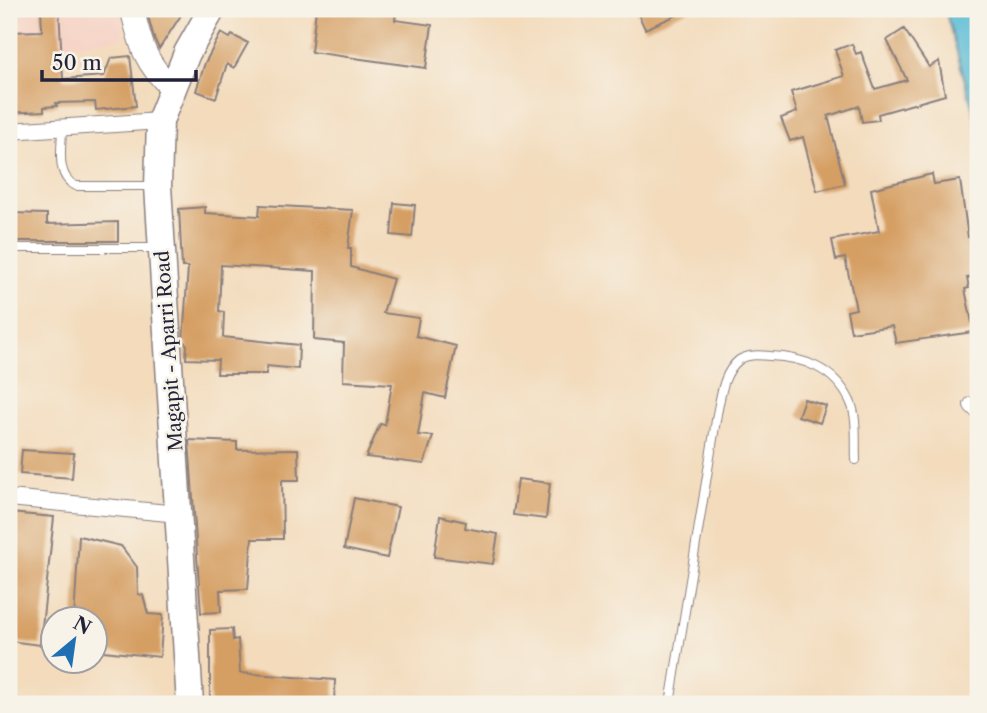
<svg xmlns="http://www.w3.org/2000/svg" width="987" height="713" font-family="'Libre Caslon Text',serif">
  <rect width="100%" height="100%" fill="#f7f3e8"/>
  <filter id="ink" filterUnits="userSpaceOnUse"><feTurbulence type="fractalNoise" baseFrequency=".0143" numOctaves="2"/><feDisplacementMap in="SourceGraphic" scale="14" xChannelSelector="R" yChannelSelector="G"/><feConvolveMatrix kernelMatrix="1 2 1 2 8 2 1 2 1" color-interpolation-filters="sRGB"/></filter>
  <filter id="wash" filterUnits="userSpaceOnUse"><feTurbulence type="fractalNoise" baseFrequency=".00686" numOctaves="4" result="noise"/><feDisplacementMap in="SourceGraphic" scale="28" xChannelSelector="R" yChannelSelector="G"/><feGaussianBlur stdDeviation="1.57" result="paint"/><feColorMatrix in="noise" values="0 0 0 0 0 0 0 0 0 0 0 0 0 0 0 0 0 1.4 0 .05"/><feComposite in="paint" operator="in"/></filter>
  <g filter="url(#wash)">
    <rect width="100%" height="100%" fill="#f3dbbc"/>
    <path fill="#f6d2c4" d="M9,9H123L124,38L9,53Z"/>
    <path fill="#58bcd6" stroke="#3d6f88" stroke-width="2" d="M945,9H978V128Z"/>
    <g id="blocks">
      <path fill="#d59f63" d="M41,9H59L63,79L104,76L111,58L130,56L136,106L96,110L95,102L56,103L57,106L44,107V111L9,113V32L42,31Z
        M146,9H185L159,49L154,38Z
        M316,9H365L396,13L395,20L432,25L426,68L311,52Z
        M636,9H691L645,29Z
        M904,29L929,67L939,61L945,95L878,114L879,120L862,122L859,106L828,116L845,184L817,191L803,137L790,141L781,118L797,112L791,92L844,76L835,50L852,44L856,54L861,52L875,89L907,80L887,40Z
        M221,33L230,38L232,35L248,43L234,68L227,64L216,98L196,91L205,63Z
        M932,174L934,184L960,180L968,237L978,235V275L967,278L969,288L965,289L974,332L896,343L892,326L851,332L847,311L856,309L845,258L836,260L832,240L879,231L871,189Z
        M394,203L415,205L412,237L391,235Z
        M260,205L353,210L348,248H351V267L393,279L383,313L419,318L416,336L456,346L445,398L425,393L418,435L433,436L424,464L366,457L380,424L385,425L392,384L343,381L344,343L314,340L315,271L221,265L219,311L224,312L223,337L299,345L298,369L267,366L266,374H217L218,360L186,359L187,345L183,341L188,267H182L179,209L205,207V213L259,216Z
        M9,213L47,214V224L118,222V241H9Z
        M804,399L826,406L820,423L798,416Z
        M189,440L237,442V450L298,449L299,480H282L283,539H252L248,589L220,590L221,612L201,613Z
        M22,450L74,453L72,478L20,474Z
        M518,479L550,483L546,519L513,515Z
        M354,498L398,507L387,558L344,549Z
        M9,513L54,517L40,645L9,641Z
        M440,516L466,522L465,528L498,534L493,564L434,557Z
        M79,536L121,546L137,567L138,594L143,595L148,614L163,615L160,657L94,650V619H74Z
        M232,629L233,640L238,639L240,673L335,680L334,704H210V630Z"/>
    </g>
  </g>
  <g filter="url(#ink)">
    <use href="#blocks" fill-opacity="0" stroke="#8a7e7c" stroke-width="2"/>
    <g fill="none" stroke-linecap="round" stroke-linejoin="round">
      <defs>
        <path id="lane" d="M62,128C62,147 55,177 76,186H155
          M9,248H156
          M670,704L717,414C721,395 723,373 739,360C748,354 760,355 770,356C803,357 835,369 850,401C858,417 855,443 856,460"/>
        <path id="street" d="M9,131L160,121
          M972,405L978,411
          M9,498L179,514"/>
        <path id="secondary" d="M132,9C141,45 144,62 172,88"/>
        <path id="primary" d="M190,704L158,186L160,121L187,53L212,9"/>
      </defs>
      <use href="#lane" stroke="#8a7e7c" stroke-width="10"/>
      <use href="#street" stroke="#8a7e7c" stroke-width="18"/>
      <use href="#secondary" stroke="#8a7e7c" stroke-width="25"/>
      <use href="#primary" stroke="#8a7e7c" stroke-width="29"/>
      <use href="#lane" stroke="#fff" stroke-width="8"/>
      <use href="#street" stroke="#fff" stroke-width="16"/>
      <use href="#secondary" stroke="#fff" stroke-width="23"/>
      <use href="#primary" stroke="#fff" stroke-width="26"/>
    </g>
  </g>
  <g text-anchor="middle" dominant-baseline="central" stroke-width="5" stroke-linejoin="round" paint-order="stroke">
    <g font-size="19" fill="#22223b" stroke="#f7f3e8">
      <text transform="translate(169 351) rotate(-94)">Magapit - Aparri Road</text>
    </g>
  </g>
  <rect width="987" height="713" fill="none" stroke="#f7f3e8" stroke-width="35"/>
  <g transform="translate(74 640) rotate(29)"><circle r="33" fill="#f7f3e8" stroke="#a29fa3" stroke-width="2"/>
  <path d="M0-5L12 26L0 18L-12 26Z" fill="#1f6fb2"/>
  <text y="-10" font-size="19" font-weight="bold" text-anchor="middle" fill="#22223b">N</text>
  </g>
  <path d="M42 70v10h154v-10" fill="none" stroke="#22223b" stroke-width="3.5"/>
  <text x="52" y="70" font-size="21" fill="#22223b" stroke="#f7f3e8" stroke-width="5" paint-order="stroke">50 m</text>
</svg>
